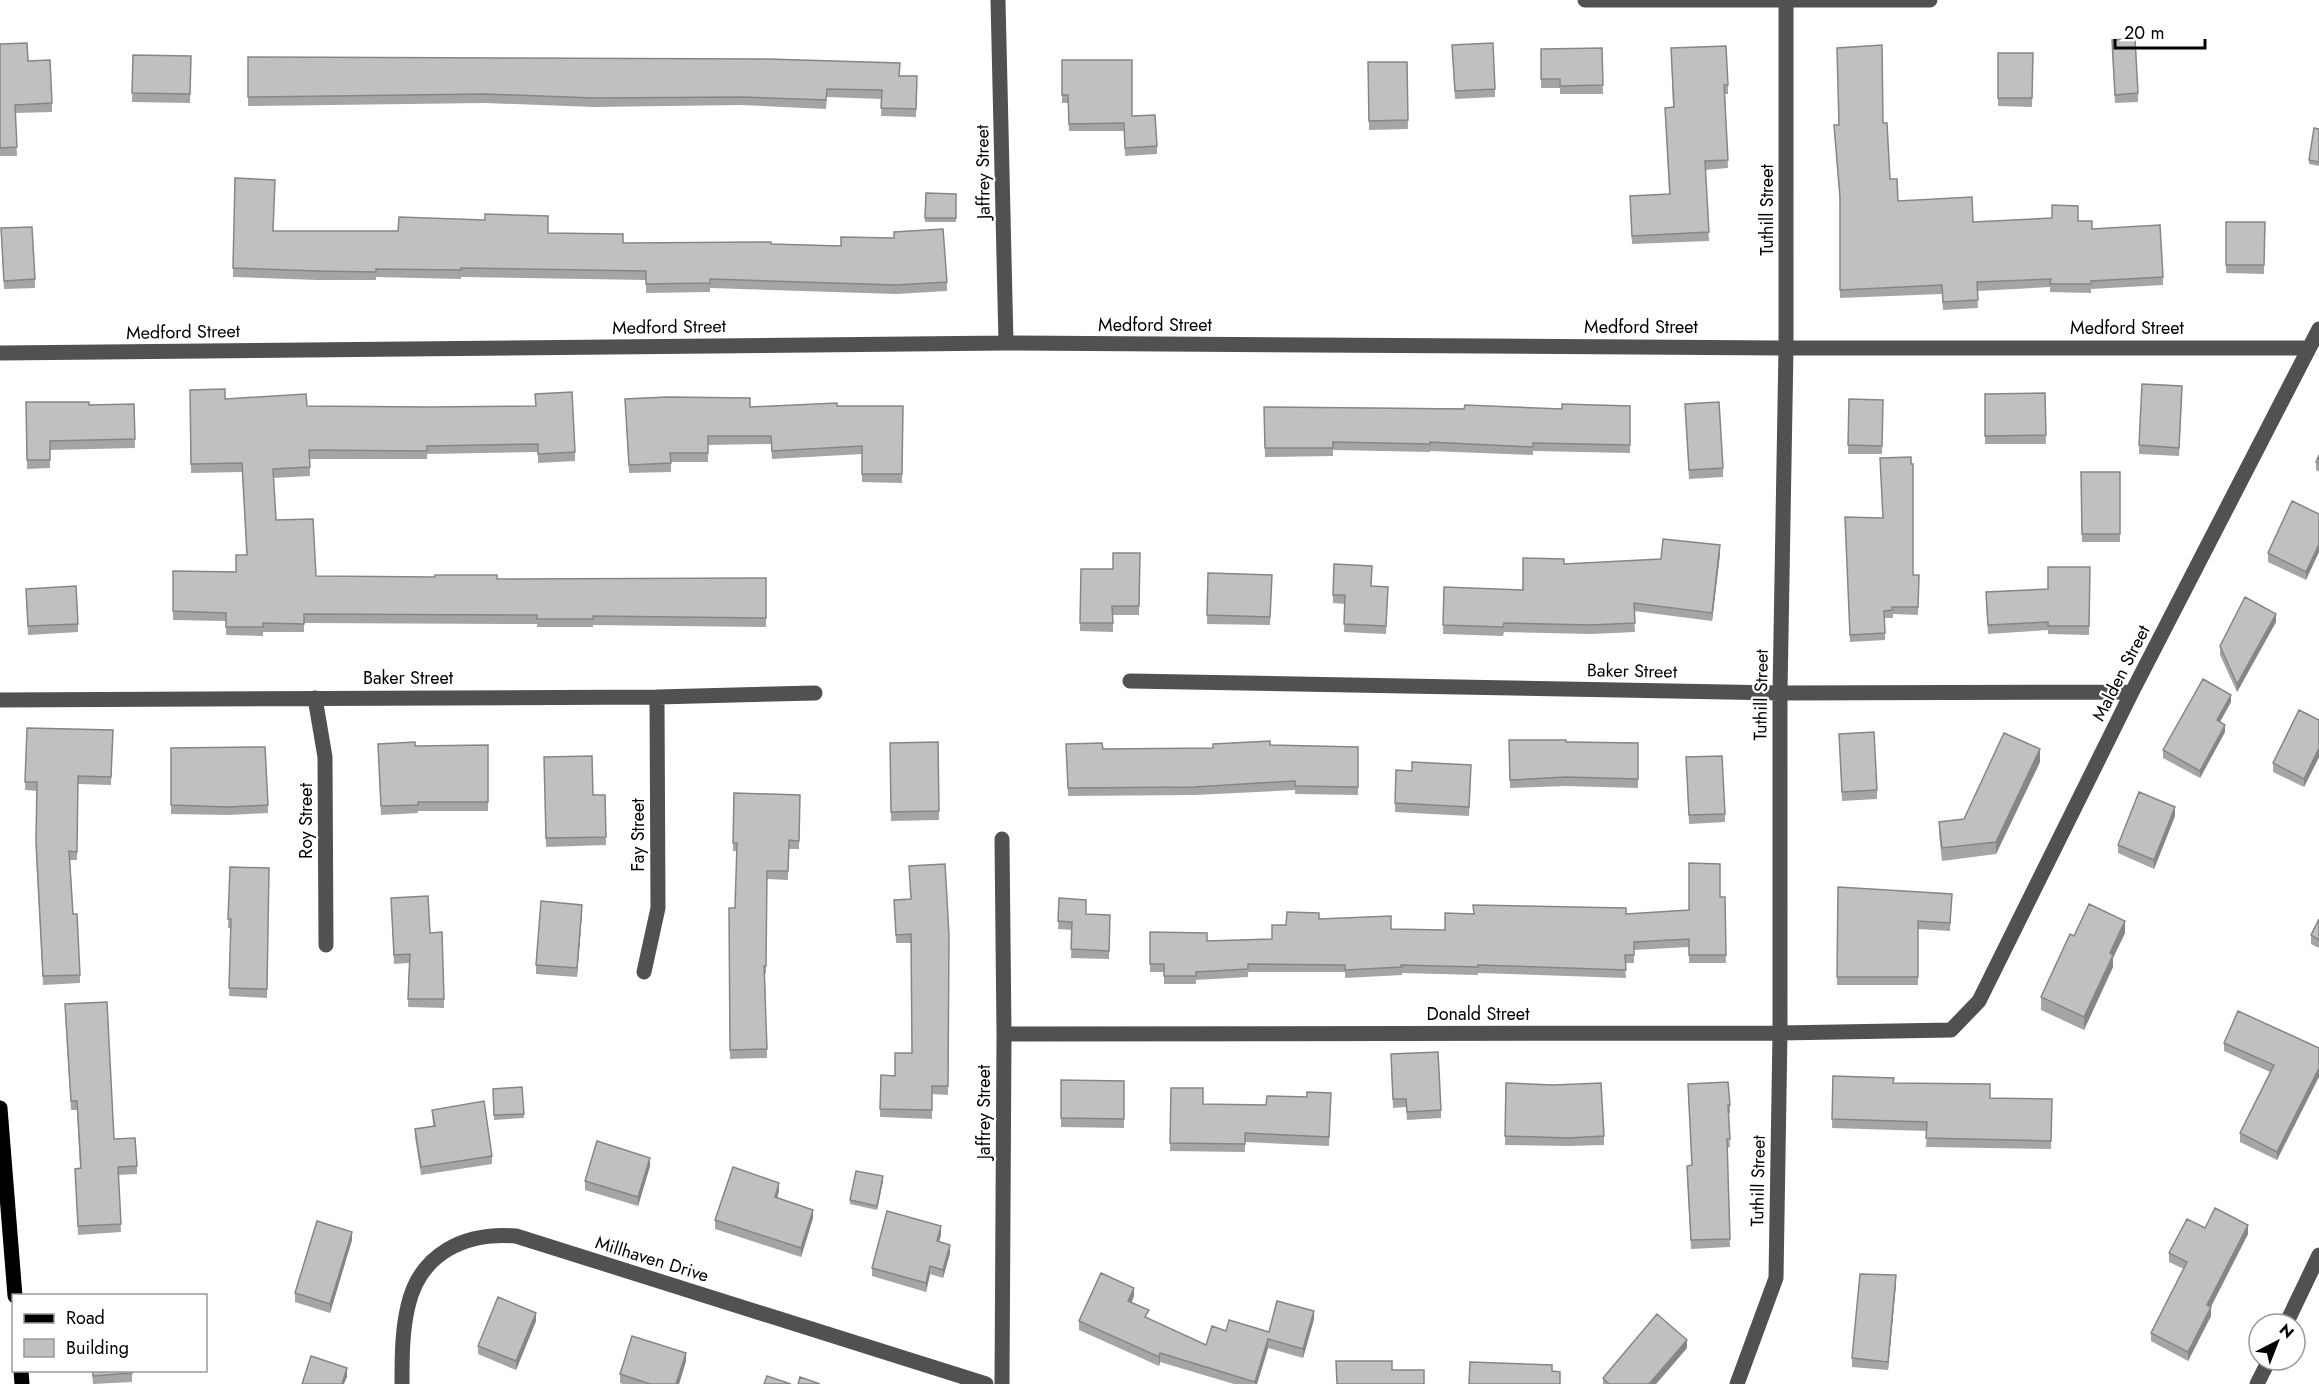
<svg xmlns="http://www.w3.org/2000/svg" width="2319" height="1384" font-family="Jost,sans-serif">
  <rect width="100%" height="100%" fill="#fff"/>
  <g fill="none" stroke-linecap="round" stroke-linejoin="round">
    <path stroke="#515151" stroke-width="15" d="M998,0L1006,343
      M1585,0H1930
      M0,353L1006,343L1786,348H2309
      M1130,681L1780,693L2132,692
      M315,698L325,757L326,945
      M0,700L657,697L815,693
      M1002,839L1004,1034L1002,1384
      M644,972L658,908L657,697
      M1004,1034L1780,1033L1951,1030L1979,1001L2132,692L2319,329
      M2286,1324L2319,1255
      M402,1384C402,1358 402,1331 408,1306C420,1253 465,1232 516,1236L986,1384
      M1737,1384L1776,1278L1780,1033V693L1786,348V0
      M2257,1384L2269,1360"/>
    <path stroke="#000" stroke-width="15" d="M0,1108L15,1296
      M21,1370L22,1384"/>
  </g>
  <path fill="#a5a5a5" d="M0,44L28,61L52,103V112L15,113L17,156H0Z
    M1452,45L1495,89V97L1455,99Z
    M1602,48L1603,94H1560V88H1541V49Z
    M1671,48L1728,85V94H1725L1728,168L1705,170L1709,241L1632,244L1630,205L1669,194L1665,108L1673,107Z
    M2112,48L2138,93V102L2115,103Z
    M1998,53H2033L2032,107L1998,106Z
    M133,55L191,56L190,103L132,102Z
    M248,57L917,76L916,117L881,116L882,99L827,97L826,109L741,105L594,107L484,103L248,106Z
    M1062,60L1132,116L1157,146V154L1125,156L1124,131H1069L1068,103H1062Z
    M1368,62H1407L1408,129L1369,130Z
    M1883,123L1890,179L1898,201L1973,222L2078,221L2092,229L2163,277V285L2091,289V293L2050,292V287L1977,291L1978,308L1943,310L1942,294L1840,298V205L1834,125Z
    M2319,129V166L2309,164V160Z
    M926,193L956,194V222H925Z
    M2226,222H2265L2264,274L2226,273Z
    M1,228L35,279V288L4,289Z
    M273,231L548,233L623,243L771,244L947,282V291L896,294L710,288V292L646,293V280L461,277V279L376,277V280H318L233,277V268Z
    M190,390L225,399L307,406L427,407L575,452V461L538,463V452L427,454V459H310V476L273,478L276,520L316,576L497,579L766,578V627L593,625V627H537V624L304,623V632H263V636L226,635V621L173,620V571L236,572L247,555L242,472L191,473Z
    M2045,393L2046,444H1985V394Z
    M2182,395L2179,456L2139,454V445Z
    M625,399L750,407L903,406L902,483L862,482V454L772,459L771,444L708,445V462H671V472L629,473Z
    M1849,399L1883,400L1882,454H1848Z
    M26,402L89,405L134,404L135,448L50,450V468L27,469Z
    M1685,404L1723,468V477L1689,479Z
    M1630,406V453L1533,451V455L1430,451V452L1333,450V456L1265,457L1264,407L1562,409Z
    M2319,455V472L2316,470V462Z
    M2081,472H2120V542H2082Z
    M2319,514L2306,580L2268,562V553Z
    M1845,517L1913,575H1919L1918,615L1893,614V618H1885V640L1850,642Z
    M1140,553L1139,615H1113V632L1080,631L1081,569H1113Z
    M1720,554L1712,621L1634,611L1635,632L1591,634L1504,632L1503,636L1443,634L1444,587L1523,590L1564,564L1661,559Z
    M2090,567L2089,635L2048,634V630L1988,634L1986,601L2048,589Z
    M1208,573L1272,575L1270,625L1207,624Z
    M1371,586L1388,587L1386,634L1344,632L1345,604L1333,603V595Z
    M26,597L78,624V632L28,635Z
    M2276,622L2237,692L2220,655V646Z
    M2231,702L2220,722L2225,732L2200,778L2163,758V750Z
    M2319,720V757L2304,787L2273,772V763Z
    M27,728L113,730L111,785L78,784L77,860H70L73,914L80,975V983L43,985L36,851L37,791L25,790Z
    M1839,734L1877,790V799L1842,801Z
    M1509,740L1638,743V788L1566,786L1510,788Z
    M938,742L939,820L891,821L890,743Z
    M378,744L415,746L488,745V811H418V813L381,815Z
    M1066,744L1103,749L1213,748L1270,745L1358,747V795L1295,794V790L1194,795L1068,796Z
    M171,748L268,805V813L229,815L171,814Z
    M544,757L593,795H605L606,845L546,847Z
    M1686,757L1725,814V822L1689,824Z
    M2040,762L1996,854L1942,861L1939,834V822L1964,819Z
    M1412,771L1471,774L1469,816L1395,812V803Z
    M734,793L800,795L799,849H789L788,880L767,879L766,974H765L767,1058L730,1059L729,908H735L737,851H733Z
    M2175,816L2154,869L2118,853V845Z
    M230,867L269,868L267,998L229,996L231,928H228Z
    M1838,887L1952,894L1950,931L1918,929V985H1837Z
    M1720,897H1725L1726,963H1689V947L1634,950V963H1625L1626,978L1478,973V975L1402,973V975L1345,978V972H1248V977L1196,980V984H1164V972H1150V932L1207,941L1272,939L1286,925L1319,919L1391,929L1445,930L1626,914L1689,910Z
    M391,898L430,933L444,999V1008L408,1007L409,963L394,964Z
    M1059,898L1086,914L1110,924L1109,959L1071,958L1072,930L1058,929Z
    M894,900L949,935L948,1095L932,1094V1119L880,1117L881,1075L895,1076L912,1053L911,943H896Z
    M582,913L577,977L536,974V965Z
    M2319,919V948L2311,944V935Z
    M2125,933L2113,958V967L2084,1030L2041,1010V997L2074,936Z
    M65,1012L114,1139L137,1166V1174L118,1175L121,1232L78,1235L75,1169L80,1168L77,1110H71Z
    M2224,1043L2319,1048L2277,1160L2240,1142V1133L2270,1072L2224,1051Z
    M1391,1063L1441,1110V1118L1407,1120L1406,1107L1393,1108Z
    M1833,1076L1893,1083L1990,1098L2052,1099L2051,1149L1926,1147L1927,1131L1832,1128Z
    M1061,1080L1124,1081V1128L1061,1127Z
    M1506,1083L1604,1136V1145L1568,1146L1505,1145Z
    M522,1087L524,1118L494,1120L493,1089Z
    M1171,1088L1203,1104L1266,1105L1331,1093L1329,1146L1245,1142V1152L1170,1151Z
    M1688,1092L1730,1105V1113H1728L1730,1147L1727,1148L1730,1247L1691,1249L1687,1174V1166L1692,1165Z
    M432,1110L492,1156V1164L421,1175L415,1137V1129L433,1126Z
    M650,1166L638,1206L585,1190V1181Z
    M883,1181L877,1210L850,1204V1200Z
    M779,1191L777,1198L813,1218L801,1257L715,1229V1220Z
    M2205,1228L2248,1234L2211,1307V1316L2188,1361L2151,1341V1333L2184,1269L2169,1262V1253Z
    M941,1235L939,1241L950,1253L943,1278L930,1274L926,1292L872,1276V1268Z
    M352,1240L330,1313L295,1302V1293Z
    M1896,1284L1888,1370L1852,1367V1358Z
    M1134,1296L1132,1302L1149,1319L1206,1345L1226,1331L1269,1332L1314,1319L1303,1358L1268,1348L1257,1384H1234L1160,1362L1159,1366L1079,1330V1321Z
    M536,1321L516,1370L478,1354V1346Z
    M1687,1348L1656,1384H1603V1378Z
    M686,1361L679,1384H623L620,1383V1374Z
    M92,1371H132V1382L93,1384Z"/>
  <path fill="#868686" d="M2319,544V552L2306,580V572Z
    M1720,545V554L1712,621V613Z
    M2276,614V622L2237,692V684Z
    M2231,695V702L2217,727V720Z
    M2225,725V732L2200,778V771Z
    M2319,748V757L2304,787V779Z
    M2040,749V762L1996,854V842Z
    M2175,807V816L2154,869V860Z
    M582,905V913L577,977V968Z
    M2125,921V933L2113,958V967L2084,1030V1017L2110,953Z
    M2319,1068V1077L2277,1160V1152Z
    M650,1158V1166L638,1206V1197Z
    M883,1176V1181L877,1210V1206Z
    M779,1183V1191L775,1206V1197Z
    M813,1210V1218L801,1257V1248Z
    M2248,1225V1234L2207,1314V1305Z
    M941,1226V1235L937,1249V1241Z
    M352,1232V1240L330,1313V1304Z
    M950,1245V1253L943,1278V1270Z
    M930,1266V1274L926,1292V1283Z
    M1896,1275V1284L1888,1370V1362Z
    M1134,1288V1296L1128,1309V1301Z
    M2211,1307V1316L2188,1361V1352Z
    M1314,1311V1319L1303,1358V1349Z
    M536,1313V1321L516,1370V1361Z
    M1268,1339V1348L1257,1384H1255Z
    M1687,1340V1348L1656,1384H1649Z
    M686,1353V1361L679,1384H676Z
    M1160,1353V1362L1159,1366V1357Z
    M347,1368V1377L344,1384H342Z"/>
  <path fill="#c0c0c0" stroke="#868686" stroke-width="1.5" d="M2135,38L2138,93L2115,95L2112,40Z
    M27,43L28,61L50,60L52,103L15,105L17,147L0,148V44Z
    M1493,43L1495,89L1455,91L1452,45Z
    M1882,45L1883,123H1887L1890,179H1897L1898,201L1972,197L1973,222L2052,218V205L2078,206V221H2092V229L2160,225L2163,277L2091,281V284H2050L2051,279L1977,282L1978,300L1943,302L1942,285L1840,290V197L1834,125H1839L1837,48Z
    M1726,46L1728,85H1724L1728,160L1705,161L1709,232L1632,236L1630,196L1670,194L1665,108L1674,107L1671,48Z
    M1602,48L1603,85L1560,86V79H1541V49Z
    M1998,53H2033L2032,98H1998Z
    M133,55L191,56L190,94L132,93Z
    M248,57L767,59L900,63L899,76H917L916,109L881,108L882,90L827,89L826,100L741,97L594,98L484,94L248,97Z
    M1062,60H1132V116L1155,115L1157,146L1125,148L1124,123L1069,124L1068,95H1062Z
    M1368,62H1407L1408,120L1369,121Z
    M2314,128L2319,129V162L2309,160Z
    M235,178L275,180L273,231H398L399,217L485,220V214L548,216V233L623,234V243L771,242V244L841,246V237L894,238V232L943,229L947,282L896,285L710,279V283L646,284V271L461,268V270L376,269V272L318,271L233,268Z
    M926,193L956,194V218H925Z
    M2226,222H2265L2264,265H2226Z
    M32,227L35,279L4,281L1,228Z
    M2142,384L2182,386L2179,448L2139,445Z
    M225,389V399L306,394L307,406L427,407L536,406L535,394L572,392L575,452L538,454V444L427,446V451L309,450L310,467L273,469L276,520L313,519L316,576L435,577V575H497V579L766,578V618L593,616V619H537V615L304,614V624L263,623V627H226V613L173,611V571L236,572V555H247L242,463L191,464L190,390Z
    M2045,393L2046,435L1985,436V394Z
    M667,397L750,398V407L837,403V406H903L902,474H862V446L772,451L771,436H708V453H670L671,463L629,465L625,399Z
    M1849,399L1883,400L1882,446L1848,445Z
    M26,402H89V405L134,404L135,439L50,441V460H27Z
    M1719,402L1723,468L1689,470L1685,404Z
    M1562,404L1630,406V445L1533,443V447L1430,442V444L1333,442V448H1265L1264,407L1464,409L1465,405L1562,409Z
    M2319,455V463L2316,462Z
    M1911,457V464H1913V575H1919L1918,607H1892L1893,610L1884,611L1885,633L1850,635L1845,517L1883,518L1880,458Z
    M2081,472H2120V534H2082Z
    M2292,501L2319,514V544L2306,572L2268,553Z
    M1663,539L1720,545L1712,613L1634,603L1635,623L1591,625L1504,623L1503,627L1443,625L1444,587L1523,590V558L1564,559V564L1661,559Z
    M1113,553H1140L1139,606H1112L1113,623H1080L1081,569H1113Z
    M1334,564L1372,566L1371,586L1388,587L1386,626L1344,624L1345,595H1333Z
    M2048,567H2090L2089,626H2048V622L1988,625L1986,592L2048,589Z
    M1208,573L1272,575L1270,617L1207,615Z
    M76,586L78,624L28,626L26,589Z
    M2245,597L2276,614L2237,684L2220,646Z
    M2203,679L2231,695L2217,720L2225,725L2200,771L2163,750Z
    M2299,710L2319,720V748L2304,779L2273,763Z
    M27,728L113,730L111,777L78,776L77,852L69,851L73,914H77L80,975L43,976L36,842L37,782H25Z
    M1874,732L1877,790L1842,792L1839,734Z
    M2004,733L2040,749L1996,842L1942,848L1939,822L1964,819Z
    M1509,740H1566V742L1638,743V779L1566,777L1510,780Z
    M1270,741V745L1358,747V787L1295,786V781L1194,787L1068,788L1066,744L1102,743L1103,749L1213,748V744Z
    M415,742V746L488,745V802H418V805L381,806L378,744Z
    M938,742L939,811L891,812L890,743Z
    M265,747L268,805L229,807L171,805V748Z
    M592,756L593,795H605L606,837L546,838L544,757Z
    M1722,756L1725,814L1689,815L1686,757Z
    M1412,762L1471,765L1469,807L1395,803L1396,770L1412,771Z
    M2139,792L2175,807L2154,860L2118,845Z
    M734,793L800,795L799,841L789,840L788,871H767L766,966H764L767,1049L730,1050L729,908H735L737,843H733Z
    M1689,863L1720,864V897H1725L1726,955H1689V939L1634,942V955H1625L1626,970L1478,965V967L1401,965L1402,967L1345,970V965L1248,964V969L1196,972V976H1164V964H1150V932L1207,933V941L1272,939V925H1286L1287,912L1319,913V919L1391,916V929L1445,930V913L1474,914L1473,905L1626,908V914L1689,910Z
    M945,864L949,935L948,1086H932V1110L880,1109L881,1075L895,1076V1053H912L911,934L896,935L894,900L911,899L909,866Z
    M230,867L269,868L267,989L229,988L231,919H228Z
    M1838,887L1952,894L1950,923L1918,921V977H1837Z
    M428,896L430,933L442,932L444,999H408L410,954L394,955L391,898Z
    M1059,898L1086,900V914L1110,915L1109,951L1071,949L1072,922L1058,921Z
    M541,901L582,905L577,968L536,965Z
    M2089,904L2125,921L2110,953L2113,955L2084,1017L2041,997L2070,934L2074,936Z
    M2319,919V940L2311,935Z
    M107,1002L114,1139L135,1138L137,1166L118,1167L121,1224L78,1226L75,1169L81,1168L77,1101H71L65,1004Z
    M2238,1011L2319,1048V1068L2277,1152L2240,1133L2274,1065L2224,1043Z
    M1438,1052L1441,1110L1407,1112L1406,1099H1393L1391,1054Z
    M1833,1076L1894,1078L1893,1083L1990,1084V1098L2052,1099L2051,1141L1926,1138L1927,1122L1832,1119Z
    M1061,1080L1124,1081V1119L1061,1118Z
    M1728,1082L1730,1105H1728L1730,1139H1727L1730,1239L1691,1240L1687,1166L1692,1165L1688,1084Z
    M1506,1083L1553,1085L1601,1083L1604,1136L1568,1138L1505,1136Z
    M522,1087L524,1114L494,1115L493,1089Z
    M1171,1088H1203V1104L1266,1105L1267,1096L1307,1097V1092L1331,1093L1329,1137L1245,1133V1144L1170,1143Z
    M484,1101L492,1156L421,1167L415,1129L435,1126L432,1110Z
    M597,1141L650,1158L638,1197L585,1181Z
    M733,1167L779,1183L775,1197L813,1210L801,1248L715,1220Z
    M856,1171L883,1176L877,1206L850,1200Z
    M2215,1208L2248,1225L2207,1305L2211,1307L2188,1352L2151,1333L2187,1262L2169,1253L2187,1219L2205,1228Z
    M887,1211L941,1226L937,1241L950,1245L943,1270L930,1266L926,1283L872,1268Z
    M317,1221L352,1232L330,1304L295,1293Z
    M1101,1273L1134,1288L1128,1301L1149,1310L1145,1317L1206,1345L1212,1326L1226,1331L1229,1320L1269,1332L1277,1301L1314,1311L1303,1349L1268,1339L1255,1382L1160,1353L1159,1357L1079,1321Z
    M1860,1274L1896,1275L1888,1362L1852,1358Z
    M498,1297L536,1313L516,1361L478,1346Z
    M1657,1314L1687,1340L1649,1384H1609L1603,1378Z
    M632,1336L686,1353L676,1384H650L620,1374Z
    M311,1356L347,1368L342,1384H302Z
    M1336,1361H1392V1370H1424V1384H1337Z
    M1470,1362L1552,1365V1371L1560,1372V1384H1469Z
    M93,1371H132V1373L93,1376Z
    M767,1376L791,1384H764Z
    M800,1377L820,1384H798Z"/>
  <g text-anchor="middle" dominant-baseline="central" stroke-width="4.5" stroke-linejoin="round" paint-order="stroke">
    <g font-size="18" fill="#000" stroke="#fff">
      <text transform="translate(983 172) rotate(-91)">Jaffrey Street</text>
      <text transform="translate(1767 210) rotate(-90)">Tuthill Street</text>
      <text x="1155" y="325">Medford Street</text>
      <text transform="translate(669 327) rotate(-1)">Medford Street</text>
      <text x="1641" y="327">Medford Street</text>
      <text x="2127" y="328">Medford Street</text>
      <text transform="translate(183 332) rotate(-1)">Medford Street</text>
      <text transform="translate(1632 671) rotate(1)">Baker Street</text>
      <text transform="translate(2121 673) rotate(-63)">Malden Street</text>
      <text x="408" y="678">Baker Street</text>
      <text transform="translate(1761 695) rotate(-89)">Tuthill Street</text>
      <text transform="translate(306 821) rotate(-90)">Roy Street</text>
      <text transform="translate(638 835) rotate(-90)">Fay Street</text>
      <text x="1478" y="1014">Donald Street</text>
      <text transform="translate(984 1112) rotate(-90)">Jaffrey Street</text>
      <text transform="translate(1758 1181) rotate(-89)">Tuthill Street</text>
      <text transform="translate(652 1259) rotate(17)">Millhaven Drive</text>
    </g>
  </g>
  <rect x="12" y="1294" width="195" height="78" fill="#ffffff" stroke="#999999" stroke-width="1.5"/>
  <rect x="24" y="1314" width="30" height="9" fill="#000000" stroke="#999999" stroke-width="1.5"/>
  <text x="66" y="1324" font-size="18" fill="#000000">Road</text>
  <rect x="24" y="1339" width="30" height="18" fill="#c0c0c0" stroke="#999999" stroke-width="1.5"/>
  <text x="66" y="1354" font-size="18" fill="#000000">Building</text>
  <g transform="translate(2277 1342) rotate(42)"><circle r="28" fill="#ffffff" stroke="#999999" stroke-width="1.5"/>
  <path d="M0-4.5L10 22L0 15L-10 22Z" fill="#000000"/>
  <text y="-9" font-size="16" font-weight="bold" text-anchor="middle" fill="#000000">N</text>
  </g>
  <path d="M2115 39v9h90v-9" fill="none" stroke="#000000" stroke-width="3"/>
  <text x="2124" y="39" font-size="18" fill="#000000" stroke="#ffffff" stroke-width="4.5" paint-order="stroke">20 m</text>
</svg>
